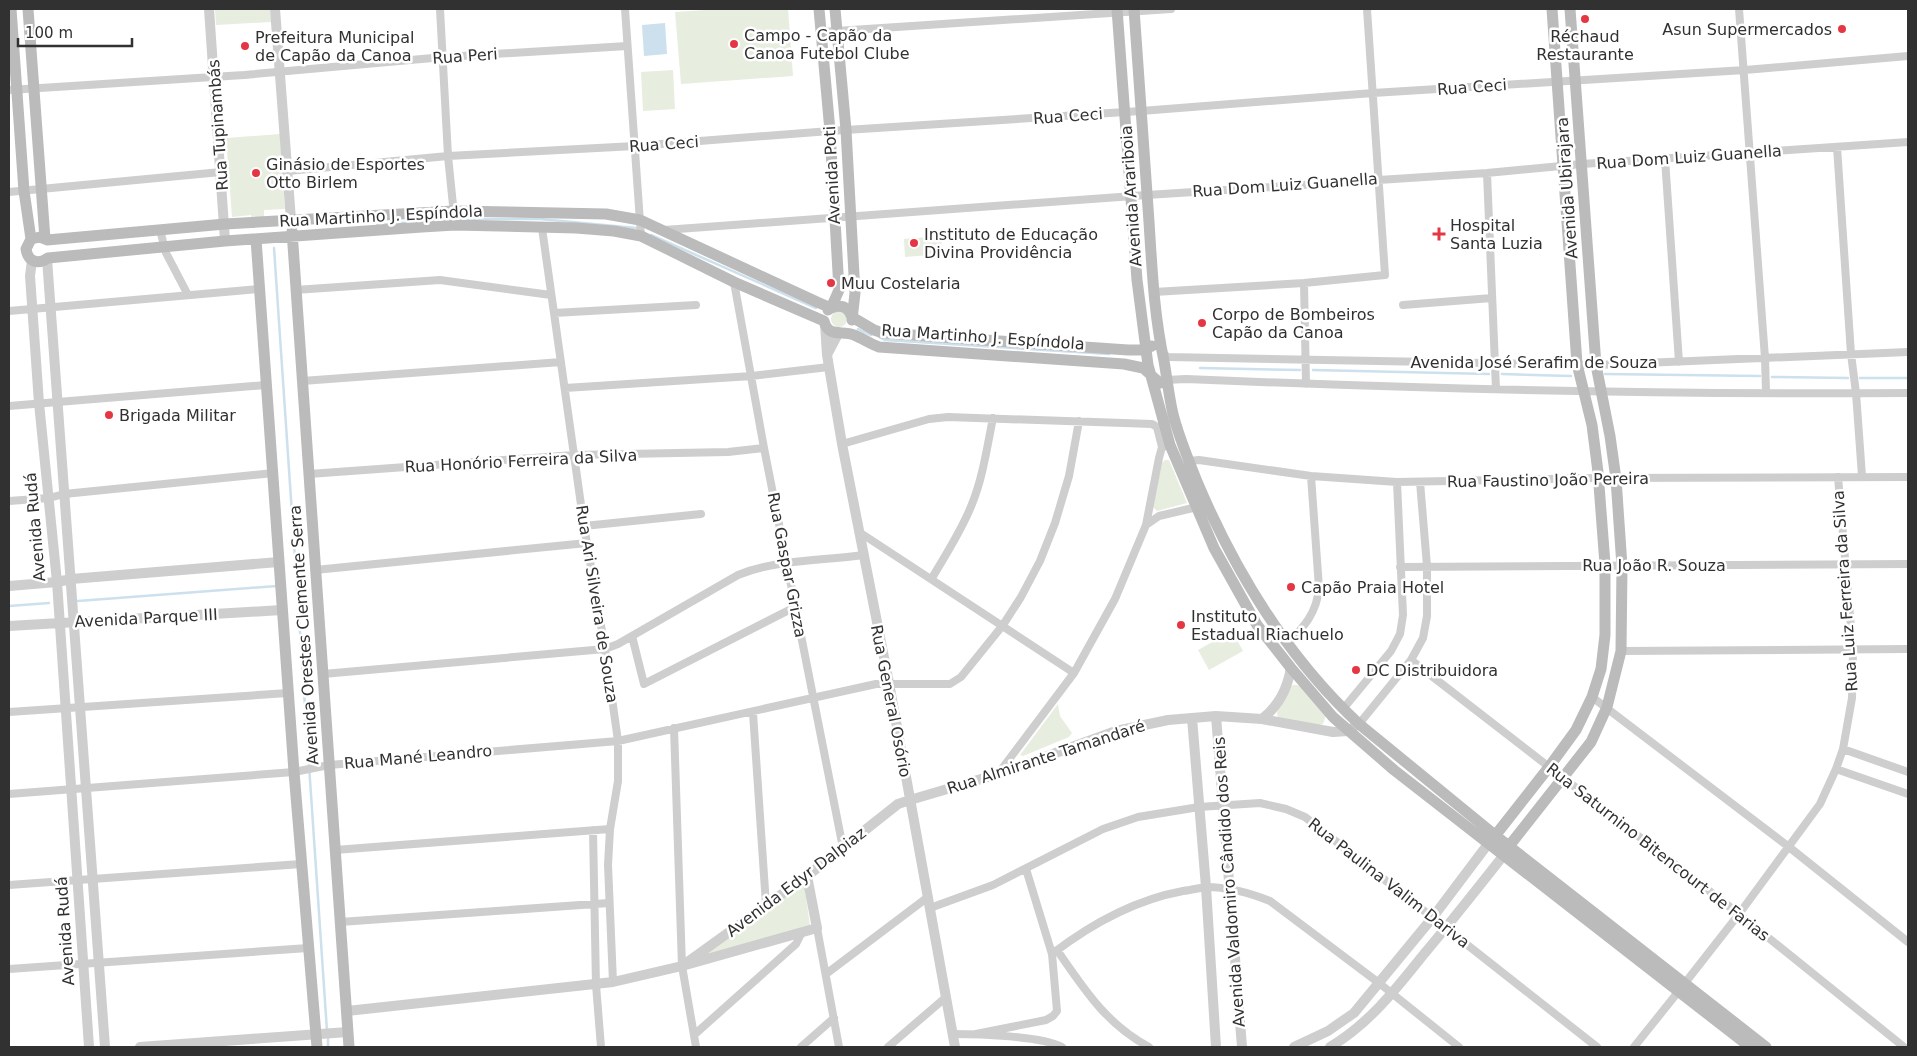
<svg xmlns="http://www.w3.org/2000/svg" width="1917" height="1056" font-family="'DejaVu Sans',sans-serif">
  <rect width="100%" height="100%" fill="#fff"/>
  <path fill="#e7eddf" d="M215,9H270L271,22L216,25Z
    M722,9H788L793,76L681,84L675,12Z
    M673,70L675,109L643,111L641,72Z
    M280,134L285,209L264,210V218L252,219L251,215L232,217L226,138Z
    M941,236L942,254L905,257L904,239Z
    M831 319a8 8 0 1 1 16 0a8 8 0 1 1-16 0Z
    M1165,460H1169L1187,503L1157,511L1153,507L1162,463Z
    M1232,631L1243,651L1209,670L1198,650Z
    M1293,685H1297L1301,687L1326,715L1323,724L1319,725L1278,718L1277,712L1290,687Z
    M1058,704L1060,716L1072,733L1069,737L1023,756L1020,755Z
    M804,882L810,926L705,955Z"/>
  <path fill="#cce0ed" d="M665,23L667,54L644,56L642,25Z"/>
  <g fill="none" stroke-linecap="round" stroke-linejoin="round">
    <path stroke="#cce0ed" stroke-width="2.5" d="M461,219H540L636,228
      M377,225L450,219
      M651,235L816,308
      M274,248L327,1031
      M858,329L871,335
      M879,337L885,340L1109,354
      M1200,368L1300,370
      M1313,370L1489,374
      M1502,374L1571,376
      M1605,374L1760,376
      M1772,377L1848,378
      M1860,378H1908
      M78,601L277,586
      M9,606L49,603
      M328,1036V1047"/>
    <path stroke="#cecece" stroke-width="8" d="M440,9L448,156L455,225
      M625,9L641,236
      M1739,9L1765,358L1766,392
      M821,32L1171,9
      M9,90L244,75L444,57L627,46
      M1837,147L1851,354L1856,393L1862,476
      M1665,159L1679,362
      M288,171L448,156L635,146L830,131L1141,111L1373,93L1745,70L1908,56
      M1487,173L1496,389
      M9,192L221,172
      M542,228L584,526L605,649L618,741V781L610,829L608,865L613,982
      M160,230L166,253L188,295
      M664,230L1147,195L1487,173L1582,164L1908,142
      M734,282L764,448L843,848
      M1304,283L1306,384
      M295,290L440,280L551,295
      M1154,292L1304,283L1385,275L1367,9
      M1403,305L1492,298
      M9,311L259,289
      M554,313L696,305
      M1162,353L1168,357L1596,365L1908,352
      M1166,380L1186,379C1426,389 1667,395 1908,393
      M302,381L561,362
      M565,388L752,376L829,367
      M9,406L266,385
      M842,444L929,419L948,417L1152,424L1157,427L1162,447
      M1189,461L1199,460L1311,476L1397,482L1598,478L1908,477
      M309,474L574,455L728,452L764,448
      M9,501L49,498L64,494L274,473
      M1146,525L1159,516L1197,507
      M584,526L701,514
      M859,532L1074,673
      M1400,567L1908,564
      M315,570L587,543
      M932,578C946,554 962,530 972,504C983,477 987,447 993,418
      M632,636L644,684L795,607
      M1287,643C1304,628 1317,612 1319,588L1311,476
      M1621,651L1908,649
      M1411,660L1739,914L1904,1047
      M323,674L605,649L618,644L738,575C778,559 821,561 863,555
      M1592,697L1789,847L1908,942
      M1343,709L1391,651L1400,634L1403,615L1397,482
      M9,712L288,693
      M753,713L766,905
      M1359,724L1411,660L1423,638L1427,616V566L1420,482
      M674,728L682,966L696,1047
      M1843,749L1908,772
      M1836,769L1908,794
      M998,774L1074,673L1115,599L1146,525L1159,458L1162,447L1170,445
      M9,794L294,772L329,765L618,741L876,684H950L961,677L1003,625L1021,597L1040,561L1055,523L1069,476L1079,421
      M593,830L596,985L601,1047
      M335,850L610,829
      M9,885L301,864
      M930,908L993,885L1103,829L1138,817L1199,807L1260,803L1286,809L1305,817L1597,1047
      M340,922L609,903
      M817,928L839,1047
      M1057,950C1084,989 1106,1024 1149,1047
      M1052,954C1091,924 1134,900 1183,891C1191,890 1199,888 1206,887C1228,887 1250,893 1270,901L1379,983L1459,1047
      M9,969L308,948
      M826,974L928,897
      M1685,983L1739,914L1820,804L1836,769L1843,749L1852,698L1853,650L1838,477
      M953,1034C979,1034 1041,1036 1062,1047
      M976,1034L1046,1020L1053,1016L1057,1011L1052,954L1026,869
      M694,1035L796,944L802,932
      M801,1047L834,1018
      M888,1047L945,998
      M1634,1047L1678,992"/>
    <path stroke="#cecece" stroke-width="10" d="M209,9L225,241
      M275,9L291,220
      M47,259L105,1047
      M32,260L30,276L39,403L57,582L89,1047
      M825,324L827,355L842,444L889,683L955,1047
      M827,355L838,334
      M9,586L57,582L71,579L279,562
      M9,626L282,610
      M1216,716L1242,1047
      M1192,718L1206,887L1216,1047
      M1262,719C1279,705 1287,690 1291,668
      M682,966L807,876L898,804L910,800L998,774L1116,731L1168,720L1216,716L1262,719L1333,732L1348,731L1354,727
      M347,1011L613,982L682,966L817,928L807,876
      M140,1047L348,1032
      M1294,1047L1328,1031L1354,1013L1433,917L1488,844
      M1330,1047C1369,1024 1396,989 1424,954C1451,922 1477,889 1503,856"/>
    <path stroke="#bbb" stroke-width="11" d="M11,9L24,191L31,239L26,249C28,262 38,265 48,258L225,241L422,227L455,225L576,228L614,231L641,236L734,282L824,321C828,338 842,330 854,335C862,338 870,344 879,347L1124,364L1143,368L1160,383L1166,380
      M28,9L45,239
      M819,9L830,131L839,290L831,308L828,310
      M835,9L846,130L855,293L852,320
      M1117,9L1137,280L1148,365L1170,445L1214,548L1257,625L1291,668L1333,717L1394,770L1750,1047
      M1134,9C1139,80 1144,151 1149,222C1152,268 1154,315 1164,361C1167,378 1169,397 1173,414C1179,438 1189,461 1198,484C1236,573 1288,658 1359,724L1496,836L1766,1047
      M292,231L349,1047
      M31,239L40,237L47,240L225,224L454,211L606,214L640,220L817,302L831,308L838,306L844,307L849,311L852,317L874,330L883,333L1128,350H1141L1152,346
      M256,239L294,772L317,1047
      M1491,841L1549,767L1576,730L1592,697L1601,669L1605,635V564L1598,472L1592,425L1577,364L1552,9
      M1506,850L1591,742L1607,707L1621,651L1622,566L1616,479L1610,436L1596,365L1570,9"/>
  </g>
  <g fill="#e53644" stroke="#fff" stroke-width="2">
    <circle cx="1585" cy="19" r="5"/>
    <circle cx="1842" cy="29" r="5"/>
    <circle cx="734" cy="44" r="5"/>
    <circle cx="245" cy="46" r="5"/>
    <circle cx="256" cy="173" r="5"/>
    <path d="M1436.5 226.5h5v5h5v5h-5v5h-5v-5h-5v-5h5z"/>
    <circle cx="914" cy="243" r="5"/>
    <circle cx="831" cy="283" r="5"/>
    <circle cx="1202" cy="323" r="5"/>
    <circle cx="109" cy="415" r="5"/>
    <circle cx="1291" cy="587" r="5"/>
    <circle cx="1181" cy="625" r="5"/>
    <circle cx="1356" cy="670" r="5"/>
  </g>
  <g text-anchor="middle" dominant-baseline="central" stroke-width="5" stroke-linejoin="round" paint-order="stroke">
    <g font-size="16" fill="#313131" stroke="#fff" text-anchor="start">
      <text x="1832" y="29" text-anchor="end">Asun Supermercados</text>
      <text x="744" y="35">Campo - Capão da<tspan x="744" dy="18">Canoa Futebol Clube</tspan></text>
      <text x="1585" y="36" text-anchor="middle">Réchaud<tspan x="1585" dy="18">Restaurante</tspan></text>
      <text x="255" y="37">Prefeitura Municipal<tspan x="255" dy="18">de Capão da Canoa</tspan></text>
      <text x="266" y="164">Ginásio de Esportes<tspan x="266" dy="18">Otto Birlem</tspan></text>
      <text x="1450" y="225">Hospital<tspan x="1450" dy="18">Santa Luzia</tspan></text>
      <text x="924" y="234">Instituto de Educação<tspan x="924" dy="18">Divina Providência</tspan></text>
      <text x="841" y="283">Muu Costelaria</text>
      <text x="1212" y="314">Corpo de Bombeiros<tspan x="1212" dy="18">Capão da Canoa</tspan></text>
      <text x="119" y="415">Brigada Militar</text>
      <text x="1301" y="587">Capão Praia Hotel</text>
      <text x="1191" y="616">Instituto<tspan x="1191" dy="18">Estadual Riachuelo</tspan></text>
      <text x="1366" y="670">DC Distribuidora</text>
    </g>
    <g font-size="16" fill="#313131" stroke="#fff">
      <text transform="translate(465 56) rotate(-4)">Rua Peri</text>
      <text transform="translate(1472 87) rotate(-4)">Rua Ceci</text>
      <text transform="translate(1068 116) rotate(-4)">Rua Ceci</text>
      <text transform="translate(218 125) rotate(-94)">Rua Tupinambás</text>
      <text transform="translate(664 144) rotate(-4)">Rua Ceci</text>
      <text transform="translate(1689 157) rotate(-4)">Rua Dom Luiz Guanella</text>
      <text transform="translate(832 175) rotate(-93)">Avenida Poti</text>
      <text transform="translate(1285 185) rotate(-4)">Rua Dom Luiz Guanella</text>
      <text transform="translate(1567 188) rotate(-94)">Avenida Ubirajara</text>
      <text transform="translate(1131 196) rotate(-94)">Avenida Arariboia</text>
      <text transform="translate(381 216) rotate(-3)">Rua Martinho J. Espíndola</text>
      <text transform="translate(983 337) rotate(4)">Rua Martinho J. Espíndola</text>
      <text x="1534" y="362">Avenida José Serafim de Souza</text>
      <text transform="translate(521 461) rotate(-3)">Rua Honório Ferreira da Silva</text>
      <text transform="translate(1548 480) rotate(-1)">Rua Faustino João Pereira</text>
      <text transform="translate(35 527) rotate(-95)">Avenida Rudá</text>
      <text transform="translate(787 565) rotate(79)">Rua Gaspar Grizza</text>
      <text x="1654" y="565">Rua João R. Souza</text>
      <text transform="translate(1845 591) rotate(-94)">Rua Luiz Ferreira da Silva</text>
      <text transform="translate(597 604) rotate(81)">Rua Ari Silveira de Souza</text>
      <text transform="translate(146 618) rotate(-3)">Avenida Parque III</text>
      <text transform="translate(304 635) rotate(-94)">Avenida Orestes Clemente Serra</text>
      <text transform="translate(891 701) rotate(79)">Rua General Osório</text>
      <text transform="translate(418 757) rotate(-5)">Rua Mané Leandro</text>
      <text transform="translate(1046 757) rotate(-18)">Rua Almirante Tamandaré</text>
      <text transform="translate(1658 852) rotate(38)">Rua Saturnino Bitencourt de Farias</text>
      <text transform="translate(796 882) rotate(-37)">Avenida Edyr Dalpiaz</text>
      <text transform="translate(1229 882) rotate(-94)">Avenida Valdomiro Cândido dos Reis</text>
      <text transform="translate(1389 883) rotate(38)">Rua Paulina Valim Dariva</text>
      <text transform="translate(65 931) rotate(-94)">Avenida Rudá</text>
    </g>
  </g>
  <rect width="1917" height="1056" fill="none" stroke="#313131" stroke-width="20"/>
  <path d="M18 38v8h114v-8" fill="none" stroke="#313131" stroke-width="2.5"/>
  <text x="25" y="38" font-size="15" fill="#313131" stroke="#ffffff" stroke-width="4" paint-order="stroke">100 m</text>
</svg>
